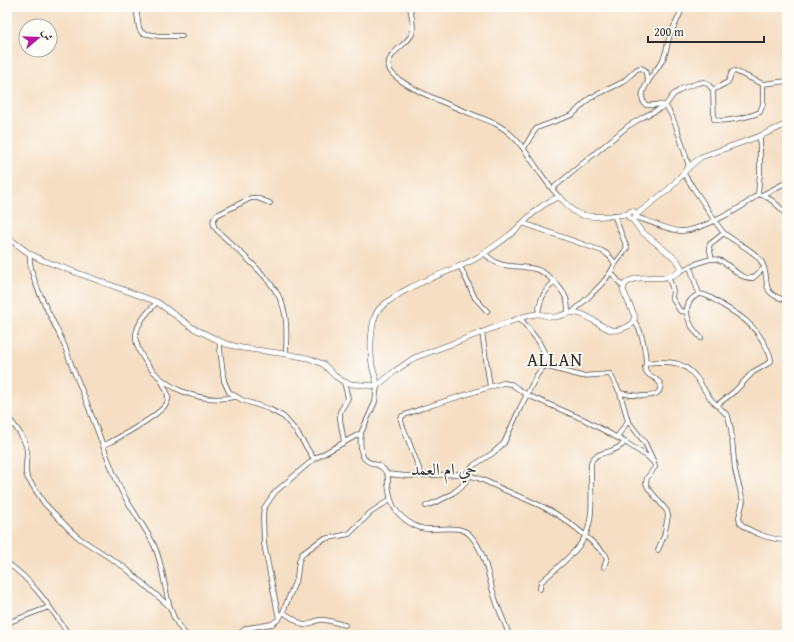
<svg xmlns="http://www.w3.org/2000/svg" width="794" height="642" font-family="'Gentium Book Plus',Amiri,serif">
  <rect width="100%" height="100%" fill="#fdfcf7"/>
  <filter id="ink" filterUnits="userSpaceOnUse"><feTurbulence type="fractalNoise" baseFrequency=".025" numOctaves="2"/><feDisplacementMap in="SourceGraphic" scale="8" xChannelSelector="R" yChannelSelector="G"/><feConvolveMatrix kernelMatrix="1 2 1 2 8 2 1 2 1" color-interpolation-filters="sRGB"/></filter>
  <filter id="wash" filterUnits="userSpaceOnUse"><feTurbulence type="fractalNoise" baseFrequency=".012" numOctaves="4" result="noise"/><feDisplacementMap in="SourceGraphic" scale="16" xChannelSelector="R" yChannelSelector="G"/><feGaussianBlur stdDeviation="0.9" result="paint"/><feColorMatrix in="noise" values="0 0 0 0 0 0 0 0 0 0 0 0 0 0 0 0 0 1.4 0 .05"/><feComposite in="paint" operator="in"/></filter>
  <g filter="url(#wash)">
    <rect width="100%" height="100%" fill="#f5dec3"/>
  </g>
  <g filter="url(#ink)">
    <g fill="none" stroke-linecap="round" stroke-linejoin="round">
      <defs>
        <path id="minor" d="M136,7L139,28L142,33L159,36H182
          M410,7C411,15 415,26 412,34C407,45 385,54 389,68C394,87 477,115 496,124C515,134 523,148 535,165C542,176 550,187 559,197
          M682,7C680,18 674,25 670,35C667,43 667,52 663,59C658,70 633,94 646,105C652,106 659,103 665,106C673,111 686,156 689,167
          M7,21L9,7
          M713,90L728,82L732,72L735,71L763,84L787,81
          M524,148L533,133L537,128L572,115L590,98L623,82L637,69L641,68L645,70L648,82
          M684,174C691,185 699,196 706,207C712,216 717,226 724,233C735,243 752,248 761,261C773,280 756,293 787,300
          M552,189L628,126L645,116L665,106L673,95L683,88L698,83L704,82L707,83L713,90L714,119C721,124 752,116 760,112L763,104V84
          M758,194C769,196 780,207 787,216
          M762,195L787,182
          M270,203L257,198H251L217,215C213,219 212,222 215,228C235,250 278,280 284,310C288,324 286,339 286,354
          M614,215L627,248L615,264
          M636,217C646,220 671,231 680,231C698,232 745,207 758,194L760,173V136
          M523,223L602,251C608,254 612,258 615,264C606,284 587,297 572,313
          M484,253C503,272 513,263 535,269C547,272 561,287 566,298C568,303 568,308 568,313
          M30,254C27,275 52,318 61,338C66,348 69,359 73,369C79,384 86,399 91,414C101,439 109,464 120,488C130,508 144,525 154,545C168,575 162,611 186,635
          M712,259L709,247L710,244L724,233
          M460,266L475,298L487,311
          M690,267L699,294
          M680,271C689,267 703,260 712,259C729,258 735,280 753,278L764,268
          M611,272L623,287
          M668,276L673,290L672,298L680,311L687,312
          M157,302C149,311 139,320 136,333C135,341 138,349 142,356C161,389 200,404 235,397
          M538,314C540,299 543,293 554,282
          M482,332L490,387
          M219,341L224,381L229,392L242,400L269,409L284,417L296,431L314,459
          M646,363C672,360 688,361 702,386C706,393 710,400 717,405L735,391L753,372L769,363L771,361C771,354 767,349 764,343C752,322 739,315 719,303C713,299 707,294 699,294C678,304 688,325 701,338
          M544,366L582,376L610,374L620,393C629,395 658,400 660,389C661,386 661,383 658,381C654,376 646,376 645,368C645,366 646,364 646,362C645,350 642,330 634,321
          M620,393L628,421L645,443L653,460
          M717,405L728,416L731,429L735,470L743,501L739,517L740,523C751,533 772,540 787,540
          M7,416C15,426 26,439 27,452C27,461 24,469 27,477L44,503L71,531L79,538L124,567L169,606
          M361,433C357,475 378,455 387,474C388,476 388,480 388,483C389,492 390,501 395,509C402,519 416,529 428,529C442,530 461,524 471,536C486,553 488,578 495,598C499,611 505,623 509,635
          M617,437L628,421
          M344,442L340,419V412L348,398L344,382
          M625,442L648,457L654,463L655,467L647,478L646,483L648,488L667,511L668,516L664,536L658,550
          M103,446C116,439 166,413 168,400C169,393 164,386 161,380
          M387,474L407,476L461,474C477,475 492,485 507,491C520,497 534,502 547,509C569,520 587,537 605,554L607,558L604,567
          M466,474L474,465L493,453L504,443L520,408L537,375L544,366V352L539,342L520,318
          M422,476L402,424L401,420L402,416L423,408L503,383L511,384L527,395L585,420L625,442C615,455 594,450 591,463C590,488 596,519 583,540C576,553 553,571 541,582L540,589
          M426,506C445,499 459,492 470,476
          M7,563C34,581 51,609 69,635
          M283,612L303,625C309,626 313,621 319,620C326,618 337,624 345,625
          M279,619L264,544L263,515L264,508L275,492L314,459L361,433L375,402L377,386
          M7,623L49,607
          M237,635L247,628L272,624L279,619L283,612L297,577L299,561L302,554L317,543L324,539L349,534L370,513L391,499"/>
        <path id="tertiary" d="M628 215a4 4 0 1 1 8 0a4 4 0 1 1-8 0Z
          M636,215L669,189L689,167L701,157L760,136L787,124
          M7,237L30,254L42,260L157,302L193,328L226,344L242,348L286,354L308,358L323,364L335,376L344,382L351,384L377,386L395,371L414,358L520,318C526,316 532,314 538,314C543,314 548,317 553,317C561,317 568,311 577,313C601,318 605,341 632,324L635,317L623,290L625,284C641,271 665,284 680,271L681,267L677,260L641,231L632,219
          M377,386C377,379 373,372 372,365C370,351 370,320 379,309C406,284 441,276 473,260C486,253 499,243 511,234C526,221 539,204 559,197C565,201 569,208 575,212C588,220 614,215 628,214"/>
      </defs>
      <use href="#minor" stroke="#494642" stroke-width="5.5"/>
      <use href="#tertiary" stroke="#494642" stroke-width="6"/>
      <use href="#minor" stroke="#fff" stroke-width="4"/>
      <use href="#tertiary" stroke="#fff" stroke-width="5"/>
    </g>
  </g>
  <g text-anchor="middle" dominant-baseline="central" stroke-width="3.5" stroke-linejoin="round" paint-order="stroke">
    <g font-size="17" fill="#2b2b2b" stroke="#fdfcf7">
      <text x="444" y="468">حي ام العمد</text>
    </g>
    <g font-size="18" letter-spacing="1" fill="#2b2b2b" stroke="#fdfcf7">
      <text x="555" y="359">ALLAN</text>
    </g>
  </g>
  <rect width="794" height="642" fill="none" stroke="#fdfcf7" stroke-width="24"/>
  <g transform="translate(38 38) rotate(71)"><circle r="19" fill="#fdfcf7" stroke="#a9a8a5"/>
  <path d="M0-3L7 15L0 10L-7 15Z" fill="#b5179e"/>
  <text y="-6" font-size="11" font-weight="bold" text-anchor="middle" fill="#2b2b2b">ش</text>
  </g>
  <path d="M648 36v6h116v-6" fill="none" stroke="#2b2b2b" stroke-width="2"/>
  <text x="654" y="36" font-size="12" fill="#2b2b2b" stroke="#fdfcf7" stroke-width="3" paint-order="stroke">200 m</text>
</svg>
